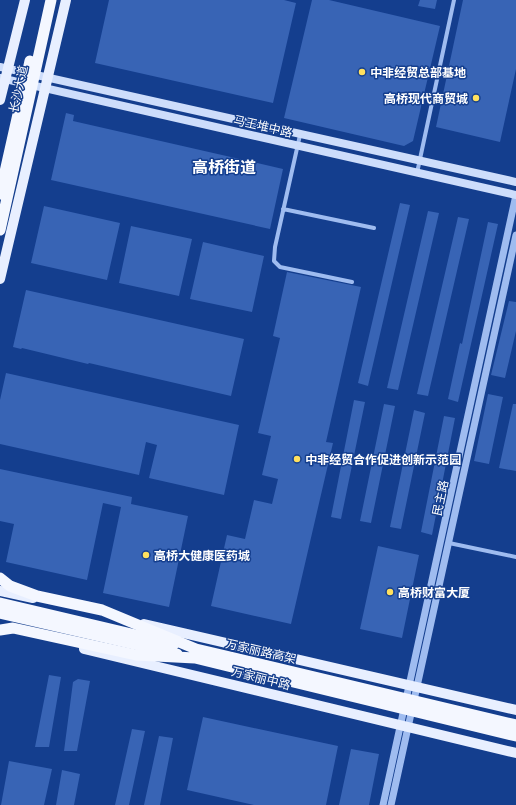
<svg xmlns="http://www.w3.org/2000/svg" width="516" height="805" font-family="'PT Sans','Noto Sans SC',sans-serif">
  <rect width="100%" height="100%" fill="#143e8e"/>
  <path fill="#3864b5" d="M109,0H284L296,3L273,103L95,63Z
    M312,0H329L440,26L413,141L404,146L284,118Z
    M420,0H437L435,9L418,6Z
    M463,0H516V69L500,142L436,127Z
    M66,113L74,115L73,121L283,169L270,229L51,180Z
    M400,203L410,205L368,386L358,383Z
    M44,206L120,223L107,280L31,263Z
    M428,211L439,213L398,390L387,388Z
    M458,217L469,219L428,396L417,394Z
    M488,222L498,224L458,402L448,399L460,343L462,344Z
    M131,226L192,239L179,296L119,283Z
    M203,242L264,256L252,312L190,299Z
    M287,272L361,287L326,442L333,443L291,624L211,606L227,535L245,539L254,500L272,504L278,479L262,475L271,436L258,433L280,338L273,336Z
    M26,290L244,339L231,396L89,363L88,364L22,348L21,349L13,347Z
    M509,301L516,302V331L505,378L491,375Z
    M6,373L239,425L224,495L149,478L157,445L146,442L139,475L0,444V400Z
    M488,394L503,397L489,464L474,461Z
    M354,400L365,402L341,519L331,517Z
    M384,404L395,406L371,523L360,521Z
    M513,404H516V471L499,468Z
    M414,410L425,413L401,529L390,527Z
    M444,416L455,418L432,535L421,532Z
    M0,469L132,497L131,504L188,516L169,607L103,593L121,507L103,503L87,580L6,562L14,524L0,521Z
    M378,546L419,555L402,638L360,629Z
    M49,675L61,677L49,747H35Z
    M78,679L90,681L77,751H64L73,682Z
    M203,717L338,746L326,805H254L187,790Z
    M132,729L145,731L129,805H115Z
    M159,736L173,738L160,805H144Z
    M351,749L379,754L369,805H339Z
    M9,761L52,769L44,805H1Z
    M62,770L80,774L74,805H56Z"/>
  <g fill="none" stroke-linecap="round" stroke-linejoin="round">
    <path stroke="#9fbcf0" stroke-width="4" d="M300,135L275,247L274,261L280,267L352,282
      M417,173L454,0
      M283,209L374,228
      M449,543L516,557"/>
    <path stroke="#9fbcf0" stroke-width="7" d="M383,805L516,195
      M391,805L516,235"/>
    <path stroke="#cdddfb" stroke-width="8" d="M0,67L516,182
      M0,78L516,195"/>
    <path stroke="#e8efff" stroke-width="10" d="M0,100L25,0
      M0,279L66,0
      M0,591L33,598
      M144,624L516,710
      M84,649L516,753"/>
    <path stroke="#f4f7ff" stroke-width="11" d="M0,603L174,644
      M0,613L177,654"/>
    <path stroke="#f4f7ff" stroke-width="11" d="M0,194L30,61
      M0,230L51,0
      M0,578L10,586L37,596L102,610L196,649L516,725
      M0,630L13,628L136,655L195,658L516,736"/>
  </g>
  <g fill="#ffe05e" stroke="#143e8e" stroke-width="1.5">
    <circle cx="362" cy="72" r="4"/>
    <circle cx="476" cy="98" r="4"/>
    <circle cx="297" cy="459" r="4"/>
    <circle cx="146" cy="555" r="4"/>
    <circle cx="390" cy="592" r="4"/>
  </g>
  <g text-anchor="middle" dominant-baseline="central" stroke-width="3" stroke-linejoin="round" paint-order="stroke">
    <g font-size="12" font-weight="bold" fill="#fff" stroke="#143e8e" text-anchor="start">
      <text x="370" y="72">中非经贸总部基地</text>
      <text x="468" y="98" text-anchor="end">高桥现代商贸城</text>
      <text x="305" y="459">中非经贸合作促进创新示范园</text>
      <text x="154" y="555">高桥大健康医药城</text>
      <text x="398" y="592">高桥财富大厦</text>
    </g>
    <g font-size="12" fill="#fff" stroke="#143e8e">
      <text transform="translate(18 89) rotate(-78)">长沙大道</text>
      <text transform="translate(263 126) rotate(13)">马王堆中路</text>
      <text transform="translate(440 498) rotate(-78)">民主路</text>
      <text transform="translate(261 651) rotate(13)">万家丽路高架</text>
      <text transform="translate(261 678) rotate(14)">万家丽中路</text>
    </g>
    <g font-size="16" font-weight="bold" fill="#fff" stroke="#143e8e">
      <text x="224" y="167">高桥街道</text>
    </g>
  </g>
</svg>
